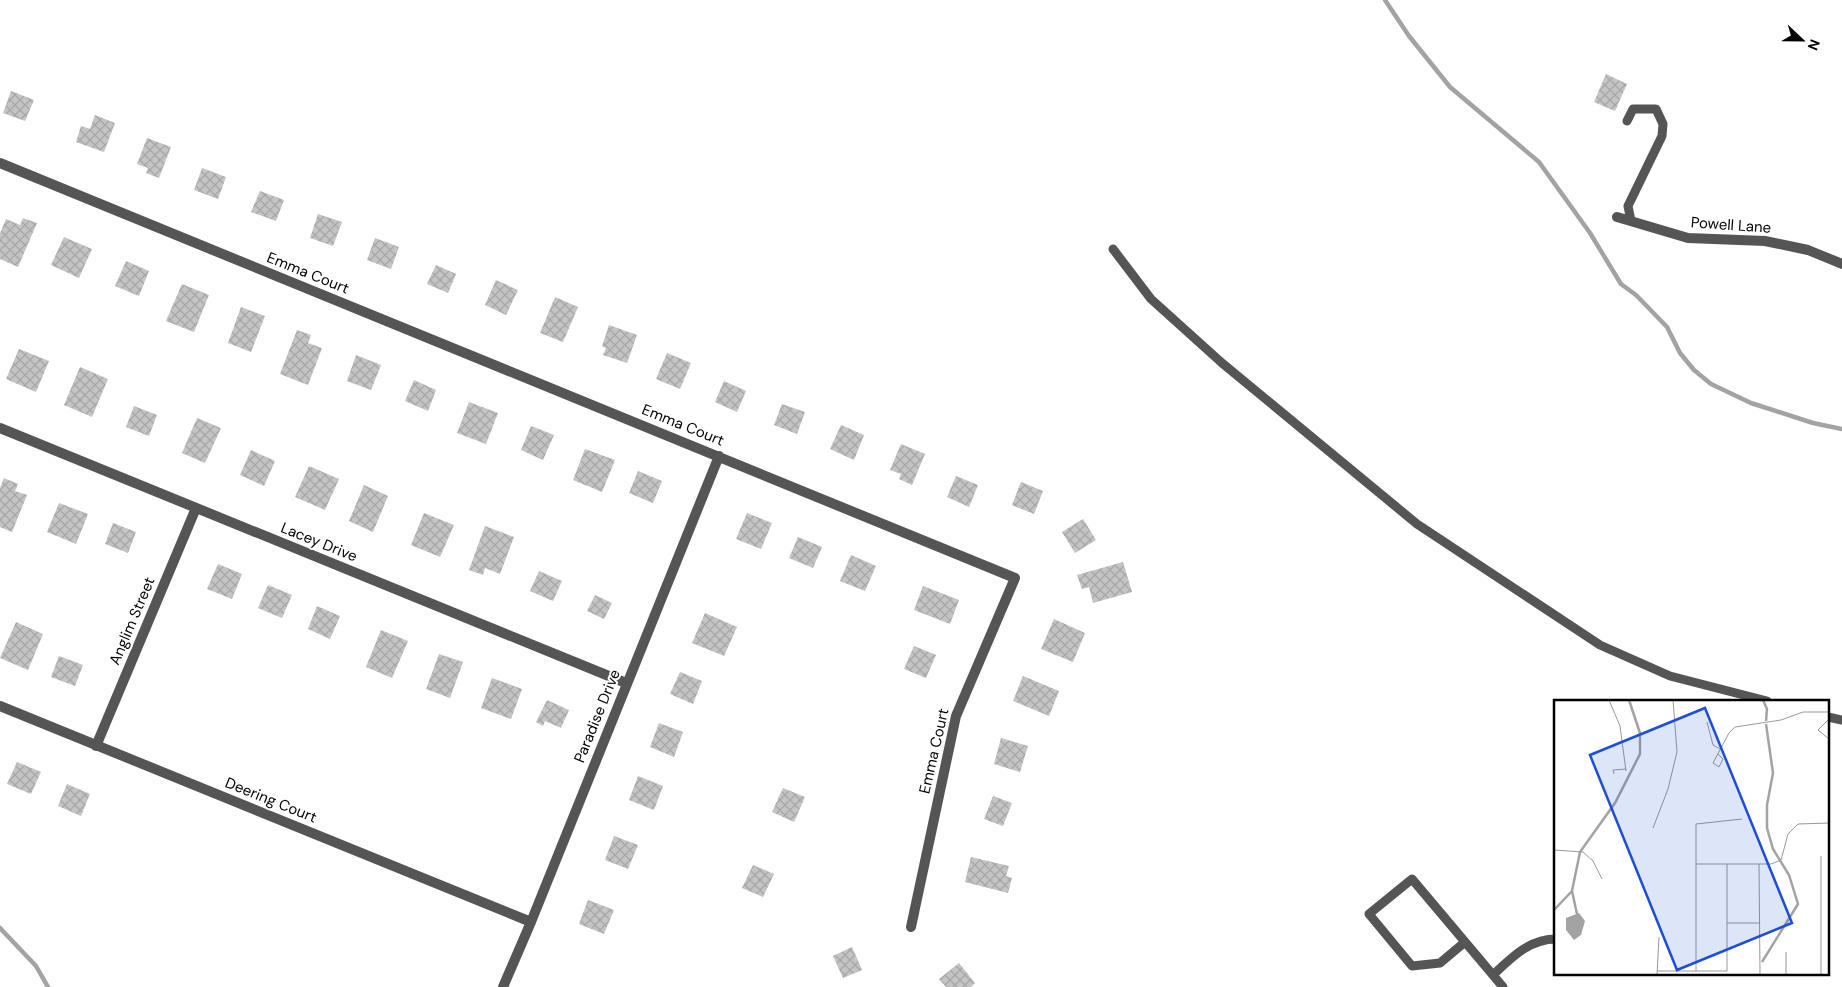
<svg xmlns="http://www.w3.org/2000/svg" width="1842" height="987" font-family="'DM Sans',sans-serif">
  <defs>
    <pattern id="building-cross-hatch" width="8" height="8" patternUnits="userSpaceOnUse" patternTransform="scale(1.25)"><rect width="8" height="8" fill="#c4c4c4"/><path d="M0 0l8 8M0 8l8-8" fill="none" stroke="#a7a7a7"/></pattern>
  </defs>
  <rect width="100%" height="100%" fill="#fff"/>
  <g fill="none" stroke-linecap="round" stroke-linejoin="round">
    <path stroke="#a3a3a3" stroke-width="4.5" d="M1385,0L1409,36L1450,87L1539,162L1590,233L1621,284L1636,295L1667,327L1680,353L1694,370L1711,384L1751,403L1813,423L1842,429
      M0,928L36,966L48,987"/>
  </g>
  <path fill="url(#building-cross-hatch)" d="M1606,74L1627,84L1615,111L1594,102Z
    M11,91L34,100L25,121L3,113Z
    M95,115L115,123L104,152L76,142L81,126L90,129Z
    M147,138L171,147L159,178L146,173L148,168L137,164Z
    M202,168L226,177L218,199L194,190Z
    M260,191L284,200L276,221L251,212Z
    M318,214L342,222L333,246L310,238Z
    M23,218L37,223L18,267L0,259V233L6,219L20,225Z
    M64,237L92,249L79,278L51,265Z
    M375,238L399,247L391,269L367,260Z
    M126,261L149,271L139,296L115,286Z
    M436,265L456,274L448,293L427,284Z
    M496,280L518,290L506,315L485,305Z
    M182,284L209,295L194,332L166,321Z
    M555,297L578,307L563,342L540,333Z
    M241,307L265,316L251,352L228,343Z
    M609,325L637,335L627,363L603,355L606,348L602,346Z
    M297,330L311,335L308,343L322,348L308,385L280,374Z
    M19,349L49,361L36,392L6,379Z
    M667,353L691,363L680,389L656,379Z
    M356,355L381,365L371,390L347,381Z
    M80,367L108,379L92,417L64,405Z
    M414,380L436,390L428,411L405,401Z
    M724,381L746,391L737,412L715,402Z
    M469,402L498,413L486,444L457,433Z
    M782,404L805,412L797,434L774,425Z
    M134,406L157,415L149,436L126,427Z
    M197,418L221,428L205,463L182,453Z
    M841,425L864,435L854,460L830,449Z
    M531,426L554,435L543,460L521,450Z
    M901,444L925,454L912,485L899,479L901,474L890,470Z
    M585,449L615,460L602,492L573,480Z
    M251,450L275,461L264,486L240,475Z
    M309,466L339,479L325,510L295,497Z
    M638,471L662,481L653,503L629,493Z
    M956,476L978,485L969,507L947,497Z
    M4,478L18,484L15,491L27,495L12,532L0,527V488Z
    M1021,482L1043,491L1034,514L1012,505Z
    M364,485L388,496L373,532L349,521Z
    M59,503L88,514L76,544L47,532Z
    M424,513L454,525L440,557L411,545Z
    M747,513L772,523L761,549L736,539Z
    M1083,519L1096,540L1075,553L1062,532Z
    M113,523L136,532L128,553L105,544Z
    M485,526L514,537L500,574L485,568L483,575L469,570Z
    M798,537L822,547L813,568L789,558Z
    M851,555L876,566L865,591L840,581Z
    M1123,562L1132,592L1093,603L1089,587L1082,589L1077,575Z
    M218,564L242,574L232,599L207,589Z
    M539,571L562,581L553,601L530,591Z
    M268,585L292,595L282,618L258,608Z
    M923,586L959,600L950,624L914,610Z
    M595,595L612,603L604,619L587,611Z
    M317,606L340,616L330,639L308,629Z
    M705,613L737,627L724,656L692,643Z
    M1054,619L1085,633L1073,662L1041,649Z
    M16,622L43,634L28,670L0,658Z
    M381,630L408,641L392,678L366,667Z
    M914,646L936,655L926,678L904,669Z
    M439,654L463,662L450,698L426,689Z
    M59,656L83,665L75,686L51,677Z
    M680,672L702,681L693,704L670,694Z
    M1023,676L1059,691L1049,716L1013,701Z
    M492,678L522,689L511,719L481,708Z
    M547,700L569,710L561,728L545,721L543,726L536,722Z
    M659,723L683,732L674,757L650,747Z
    M1001,738L1028,746L1020,772L994,764Z
    M17,762L41,772L31,794L7,784Z
    M638,776L663,786L654,810L629,800Z
    M67,784L90,794L81,816L58,806Z
    M783,788L805,797L794,822L772,812Z
    M993,796L1012,803L1003,826L984,819Z
    M614,836L638,845L628,869L605,860Z
    M971,857L1009,866L1006,876L1012,878L1008,893L965,882Z
    M753,865L774,874L763,897L742,888Z
    M588,900L614,910L604,934L579,924Z
    M852,947L862,970L843,978L833,956Z
    M959,963L975,983L971,987H946L939,979Z"/>
  <g fill="none" stroke-linecap="round" stroke-linejoin="round">
    <path stroke="#555" stroke-width="9" d="M1627,121L1633,109H1656L1663,124L1662,136L1628,206L1631,221
      M1113,249L1151,299L1222,363L1417,524L1600,645L1670,676L1767,701
      M1828,717L1842,720
      M1465,942L1440,963L1412,966L1369,914L1412,879L1503,987
      M1493,975C1511,958 1529,939 1556,939"/>
    <path stroke="#555" stroke-width="10" d="M0,163L1015,578L956,716L911,927
      M1617,217L1688,238L1765,241L1808,250L1842,264
      M0,428L626,683
      M0,706L531,922
      M96,746L196,508
      M503,987L531,922L719,456"/>
  </g>
  <g text-anchor="middle" dominant-baseline="central" stroke-width="4" stroke-linejoin="round" paint-order="stroke">
    <g font-size="15" fill="#000" stroke="#fff">
      <text transform="translate(1731 225) rotate(4)">Powell Lane</text>
      <text transform="translate(308 273) rotate(22)">Emma Court</text>
      <text transform="translate(683 425) rotate(22)">Emma Court</text>
      <text transform="translate(319 542) rotate(22)">Lacey Drive</text>
      <text transform="translate(132 621) rotate(-67)">Anglim Street</text>
      <text transform="translate(597 716) rotate(-68)">Paradise Drive</text>
      <text transform="translate(934 751) rotate(-77)">Emma Court</text>
      <text transform="translate(271 800) rotate(22)">Deering Court</text>
    </g>
  </g>
  <g transform="translate(1554 700)">
    <rect width="275" height="275" fill="#fff"/>
    <path d="M25,213L31,221L27,235L20,240L12,230V218Z" fill="#a3a3a3"/>
    <path fill="none" stroke="#a3a3a3" stroke-width="2.5" d="M209,0L213,9L212,21M18,191L23,214M0,210L18,191L26,152L61,103L86,54V33L75,0M208,262L244,204L235,175L219,149L213,128V105L219,73L212,24"/>
    <path fill="none" stroke="#999" stroke-width="1" d="M55,0L66,26L72,71M275,19L264,30L275,39M153,22L159,45L166,49M164,54L169,59L165,67L159,63L175,33L181,27L227,20L249,12H275M60,74L59,70L72,69M99,128L114,89L123,52L119,0M0,150L29,152L39,161L48,179M142,164H217L227,160L234,134L244,124L275,123M205,164L206,275M173,223H205M103,271H173V164M142,271V124L188,119M103,275L105,237M232,275V252M267,275V156"/>
    <path fill="#1d4ed8" fill-opacity="0.15" stroke="#1d4ed8" stroke-width="2.5" d="M151,8L238,223L123,270L36,55Z"/>
    <rect width="275" height="275" fill="none" stroke="#000" stroke-width="2.5"/>
  </g>
  <g transform="translate(1802 40) rotate(112)" stroke="#ffffff" stroke-width="4" paint-order="stroke">
  <path d="M0-4L9 19L0 12L-9 19Z" fill="#000000"/>
  <text y="-8" font-size="14" font-weight="bold" text-anchor="middle" fill="#000000">N</text>
  </g>
</svg>
